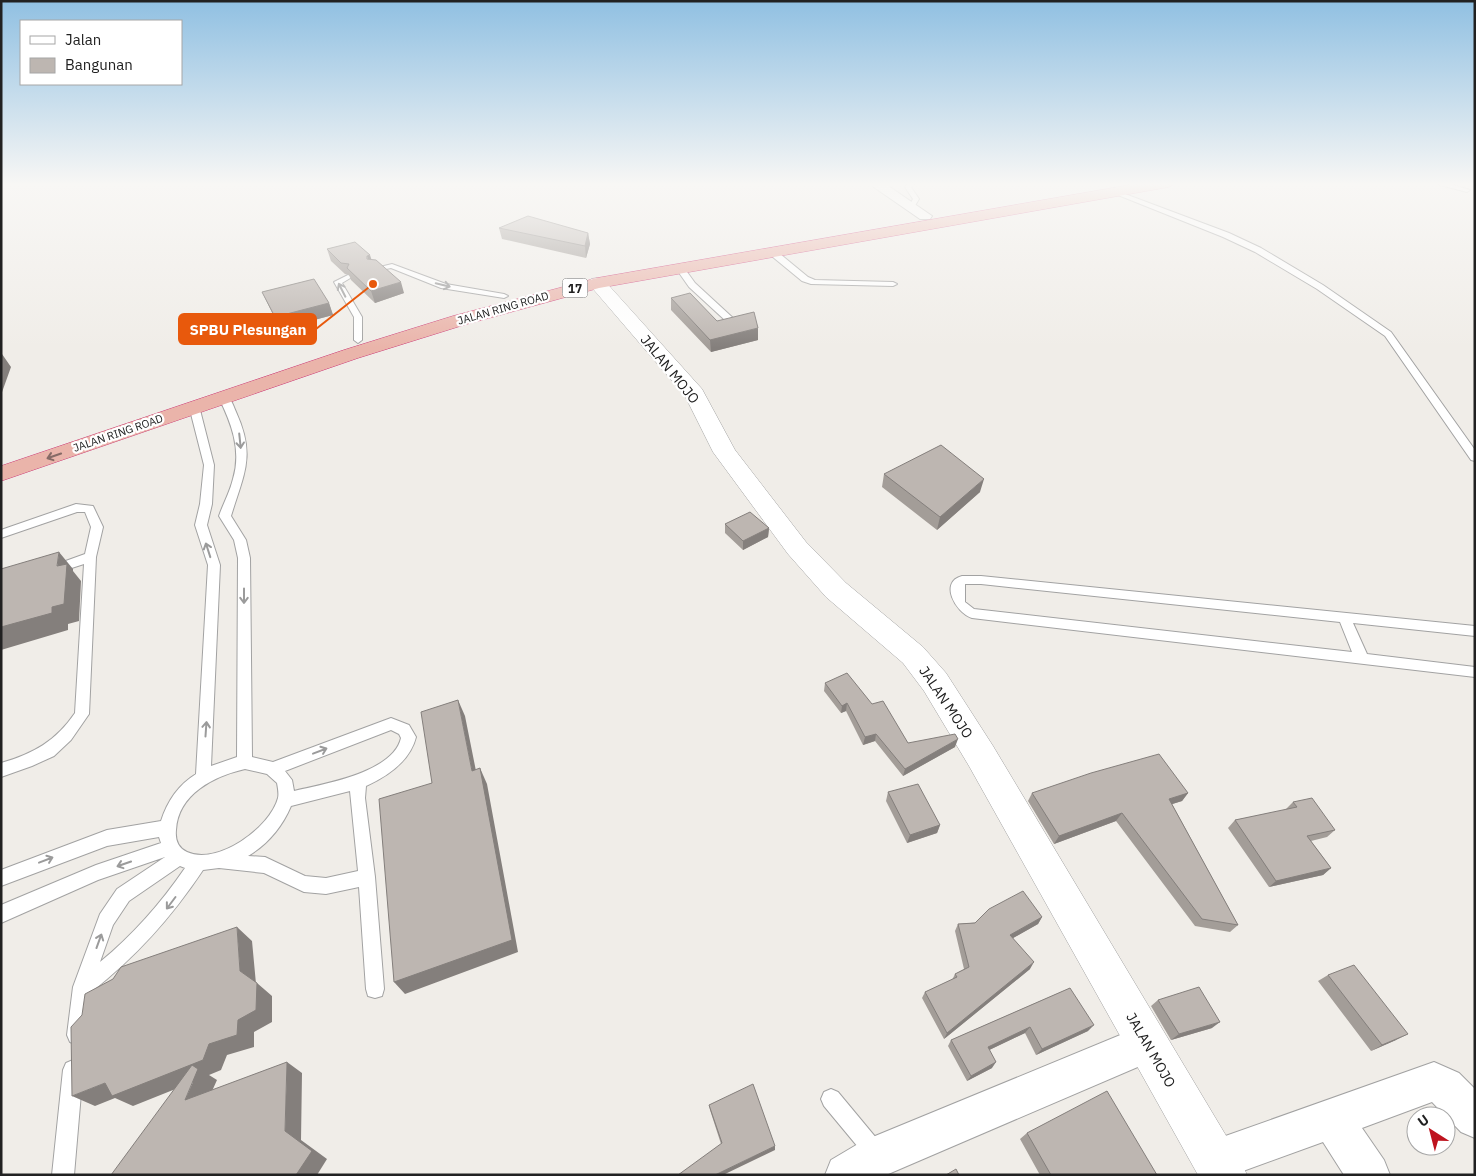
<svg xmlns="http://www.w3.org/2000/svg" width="1476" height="1176" font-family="'IBM Plex Sans',sans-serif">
  <rect width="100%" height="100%" fill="#f0ede8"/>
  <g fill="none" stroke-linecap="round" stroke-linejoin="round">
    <defs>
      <path id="service" d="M908,183H915L911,187L919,199L913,209L911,210L908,208L913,199L905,187Z
        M1433,183H1447L1470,190L1467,192Z
        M1113,191H1117L1229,233L1261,248L1323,285L1391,332L1475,450V461L1471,460L1385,336L1317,289L1255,252L1223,237L1113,193Z
        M768,249H774L808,277L815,280L893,282L897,284L893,286L811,284L802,281L768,253Z
        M392,264L446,284L504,294L508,296L504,298L441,288L391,268L376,271L372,269Z
        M676,265H682L695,283L733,318V322H727L689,287L675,267Z
        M348,275L352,277L342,283L362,317V340L358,343L354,340V317L334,282Z
        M223,393C230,395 233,405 236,412C256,456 244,473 231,516L246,540L250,558L252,757L273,762L391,718L409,725L416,737C410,761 388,776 366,786L365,798L375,877L384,989L382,996L375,998L368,996L366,989L359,887L326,894L304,892L264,873L219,868L203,870C171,918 136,957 91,992L87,1035L84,1042L77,1045L70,1042L67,1035L73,987L100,914L117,889L165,857L98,880L1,923V905L96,865L161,843L159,837L107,846L1,886V870L107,830L161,821C167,802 178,785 196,774L208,565L195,525L200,504L204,465L189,406L194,403L199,406L214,465L212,504L207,525L220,565L211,766L237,757L238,558L234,540L219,516C223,504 230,492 233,479C242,450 231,422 218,396ZM391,730L399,734L401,738C393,773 323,784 294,791L292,780L285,771ZM245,769L267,774L277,783C278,788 279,794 278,798C270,828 217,866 187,852C178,848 175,840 176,830C178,794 214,776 245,769ZM350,791L358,871L326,878L305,876L265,857L248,856C268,844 282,827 291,806ZM180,866L185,868C161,903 133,935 100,962L113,925L129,901Z
        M76,504L93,506L103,527L96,557L89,714L71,740L54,756L32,766L1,777V763C33,754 56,741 75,713L84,564L53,574L47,570L49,567L85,554L91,527L85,512H77L1,538V530Z
        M962,576H981L1475,626V636L1353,623L1367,654L1475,667V677L972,618C955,612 939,582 962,576ZM965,584H981L1340,622L1352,652L974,609L965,602Z
        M73,1060L80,1063L83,1070L74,1175H52L63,1070L66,1063Z
        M831,1089L838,1092L882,1145L885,1152L882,1159L875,1162L868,1159L824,1106L821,1099L824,1092Z"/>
      <path id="minor" d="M868,183H884L932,216L930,219H920Z
        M1147,1024L1161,1029L1166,1043L1161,1057L886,1175H825L831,1160L863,1141Z
        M1434,1062L1459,1073L1475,1089V1138L1461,1132L1432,1102L1362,1128L1384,1160L1390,1175H1344L1323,1142L1232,1175H1200L1194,1160L1200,1145Z"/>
      <path id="tertiary" d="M597,278L603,279L702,389L735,450L806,542L846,583L923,647L946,673L993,746L1240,1159L1247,1175H1198L969,766L924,691L903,663L826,597L788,554L713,452L685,396L588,283L591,279Z"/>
      <path id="trunk" d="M1141,183H1176L1169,187L599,288L467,324L358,358L1,481V466L344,350L453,316L597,278Z"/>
    </defs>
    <use href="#service" stroke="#a2a2a2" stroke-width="2"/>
    <use href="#minor" stroke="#a2a2a2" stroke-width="2"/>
    <use href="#tertiary" stroke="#a2a2a2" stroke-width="1"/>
    <use href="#trunk" stroke="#cb3874" stroke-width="1"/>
    <use href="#service" fill="#fff" fill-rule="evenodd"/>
    <use href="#minor" fill="#fff" fill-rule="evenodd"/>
    <use href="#tertiary" fill="#fff" fill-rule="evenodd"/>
    <use href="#trunk" fill="#eab4aa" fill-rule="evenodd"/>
  </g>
  <path fill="#a39d98" d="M499,228L588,233L590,244L586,258L502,239Z
    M327,249L372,260L404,293L375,303L351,280L349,275L345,274L331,261Z
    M262,292L329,303L333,315L280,329Z
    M671,298L717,321L758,340L711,352L671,310Z
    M884,474L980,492L937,530L882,487Z
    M725,524L769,528L768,537L743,550L725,533Z
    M825,683L872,704L908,743L955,747L903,776L875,741L863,745L846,711L841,713L824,691Z
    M888,792L940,825L937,833L907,843L886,801Z
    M1032,793H1188L1182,801L1172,804L1238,925L1230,932L1195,926L1116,821L1054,844L1028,801Z
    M1293,802L1335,830L1327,837L1311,841L1331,868L1323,875L1269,887L1228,828L1235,820L1286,810V809Z
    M1042,917L1038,924L1013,938L1030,969L944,1039L922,998L925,992L952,980L955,974L964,969L955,931L958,924Z
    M1328,975L1396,1040L1371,1051L1318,981Z
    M1070,988L1088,1031L1036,1055L1025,1033L989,1050L992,1068L967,1081L948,1046L951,1040Z
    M1158,1000L1212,1028L1171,1040L1151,1006Z
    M709,1105L775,1146V1150L721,1144L710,1110Z
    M1027,1133L1157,1175H1040L1020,1139Z"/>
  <path fill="#847f7c" d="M588,233L590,244L586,258L585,246Z
    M370,255L374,267L370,268L367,256Z
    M401,282L404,293L375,303L371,291Z
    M329,303L333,315L280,329L275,317Z
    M758,328V340L711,352L710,340Z
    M2,354L11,367L1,395V357Z
    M984,479L980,492L937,530L940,517Z
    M769,528L768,537L743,550V541Z
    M59,552L73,569V571L81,581L79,621L68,624V630L1,650V627L52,607Z
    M458,700L465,716L479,786L472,771Z
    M847,703L846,711L841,713L842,706Z
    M876,734L875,741L863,745L865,737Z
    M958,739L955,747L903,776L905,769Z
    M480,768L487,784L518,952L405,994L394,982Z
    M1188,793L1182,801L1163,807L1169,799Z
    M1122,813L1116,821L1054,844L1059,836Z
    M940,825L937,833L907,843L910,835Z
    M1331,868L1323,875L1269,887L1276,881Z
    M1042,917L1038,924L1006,942L1010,935Z
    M237,927L252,941L256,984L240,971Z
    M1034,962L1030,969L944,1039L947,1033Z
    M257,983L272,996V1022L254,1032V1047L227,1055L221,1070L209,1075L217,1080L204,1109L185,1100L193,1082L133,1106L115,1098L95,1106L72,1096L105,1083L238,1020Z
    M1220,1022L1212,1028L1171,1040L1179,1034Z
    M1094,1025L1088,1031L1036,1055L1042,1049Z
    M1030,1027L1025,1033L983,1053L988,1047Z
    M1408,1034L1396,1040L1371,1051L1382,1045Z
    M287,1062L302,1073L301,1140L327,1159L317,1175H296L285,1131Z
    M996,1062L992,1068L967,1081L971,1076Z
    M775,1146V1150L723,1175H715Z"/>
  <path fill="#bdb6b1" stroke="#847f7c" d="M528,216L588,233L585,246L499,228Z
    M355,242L370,255L367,256V259L376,260L401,282L371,291L347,268L349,264L341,263L327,249Z
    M314,279L329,303L275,317L262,292Z
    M690,293L717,321L754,312L758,328L710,340L671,298Z
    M941,445L984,479L940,517L884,474Z
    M750,512L769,528L743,541L725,524Z
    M59,552L57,566L67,564L64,604L52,607V613L1,627V569Z
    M847,673L872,704L883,701L908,743L955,734L958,739L905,769L876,734L865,737L847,703L842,706L825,683Z
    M458,700L472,771L480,768L512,940L394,982L379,799L432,783L421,712Z
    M1159,754L1188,793L1169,799L1238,925L1202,919L1122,813L1059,836L1032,793L1091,773Z
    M918,784L940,825L910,835L888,792Z
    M1312,798L1335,830L1307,836L1331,868L1276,881L1235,820L1297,807L1293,802Z
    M1023,891L1042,917L1010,935L1034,962L947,1033L925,992L957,977L955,974L969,967L958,924L975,923L989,909Z
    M237,927L240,971L257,983L256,1010L238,1020L237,1035L209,1044L203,1060L112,1096L105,1083L72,1096L71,1027L82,1015L85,994L113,979L121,967Z
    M1354,965L1408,1034L1382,1045L1328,975Z
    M1199,987L1220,1022L1179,1034L1158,1000Z
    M1070,988L1094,1025L1042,1049L1030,1027L988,1047L996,1062L971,1076L951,1040Z
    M287,1062L285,1131L312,1151L296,1175H111L192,1065L198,1069L185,1100Z
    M753,1084L775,1146L715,1175H678L722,1143L709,1105Z
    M1107,1091L1157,1175H1051L1027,1133Z
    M956,1169L959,1175H946Z"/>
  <defs><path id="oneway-shaft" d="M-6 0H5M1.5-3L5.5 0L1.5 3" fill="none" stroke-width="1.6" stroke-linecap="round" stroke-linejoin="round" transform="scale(1.25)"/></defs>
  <g stroke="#9b9b9b">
    <use href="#oneway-shaft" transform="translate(443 285) rotate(14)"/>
    <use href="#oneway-shaft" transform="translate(342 290) rotate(-117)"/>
    <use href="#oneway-shaft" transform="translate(240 441) rotate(84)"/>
    <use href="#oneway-shaft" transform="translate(208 550) rotate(-108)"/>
    <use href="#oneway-shaft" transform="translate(244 596) rotate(90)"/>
    <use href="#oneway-shaft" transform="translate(206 729) rotate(-86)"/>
    <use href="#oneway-shaft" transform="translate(320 751) rotate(-21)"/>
    <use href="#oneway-shaft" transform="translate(46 860) rotate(-21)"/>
    <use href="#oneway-shaft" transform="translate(124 864) rotate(161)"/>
    <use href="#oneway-shaft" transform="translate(171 903) rotate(127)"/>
    <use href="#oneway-shaft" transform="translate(99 941) rotate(-70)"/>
  </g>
  <use stroke="#866a66" href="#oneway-shaft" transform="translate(54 456) rotate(161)"/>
  <linearGradient id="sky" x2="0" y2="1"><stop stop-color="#90c0e2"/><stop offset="0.53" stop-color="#f8f7f5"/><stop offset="1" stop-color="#f8f7f5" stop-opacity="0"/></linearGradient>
  <rect width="1476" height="348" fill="url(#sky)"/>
  <g text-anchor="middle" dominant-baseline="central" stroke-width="4.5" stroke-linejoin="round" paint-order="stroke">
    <g font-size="11" fill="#212121" stroke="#fff">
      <text transform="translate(503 308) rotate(-16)">JALAN RING ROAD</text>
      <text transform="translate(118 433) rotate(-19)">JALAN RING ROAD</text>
    </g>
    <rect fill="#fff" stroke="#646464" stroke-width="1" x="562.5" y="278.5" width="25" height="19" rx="4"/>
    <g font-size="12" font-weight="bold" fill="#212121">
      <text x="575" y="288">17</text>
    </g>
    <g font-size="14" fill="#212121" stroke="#fff">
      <text transform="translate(670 369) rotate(51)">JALAN MOJO</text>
      <text transform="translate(946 702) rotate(56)">JALAN MOJO</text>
      <text transform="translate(1151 1050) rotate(60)">JALAN MOJO</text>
    </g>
  </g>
  <path fill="none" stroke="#e8590c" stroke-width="2" d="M373 284L316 329"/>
  <circle fill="#e8590c" stroke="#fff" stroke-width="2" cx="373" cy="284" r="5"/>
  <rect fill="#e8590c" stroke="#e8590c" stroke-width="2" x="179" y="314" width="137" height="30" rx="5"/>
  <g font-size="15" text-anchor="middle" font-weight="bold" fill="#fff">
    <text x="248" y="335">SPBU Plesungan</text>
  </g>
  <rect width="1476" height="1176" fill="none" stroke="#212121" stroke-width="5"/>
  <rect x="20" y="20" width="162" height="65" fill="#ffffff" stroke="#a6a6a6"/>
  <rect x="30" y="36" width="25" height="8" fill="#ffffff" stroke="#a6a6a6"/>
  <text x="65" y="45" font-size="15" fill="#212121">Jalan</text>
  <rect x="30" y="58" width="25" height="15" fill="#bdb6b1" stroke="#a6a6a6"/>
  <text x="65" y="70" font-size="15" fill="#212121">Bangunan</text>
  <g transform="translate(1431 1131) rotate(324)"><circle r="24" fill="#ffffff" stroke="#a6a6a6"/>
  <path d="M0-4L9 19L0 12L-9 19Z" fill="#be131e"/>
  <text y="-8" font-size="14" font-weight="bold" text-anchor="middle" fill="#212121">U</text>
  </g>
</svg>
